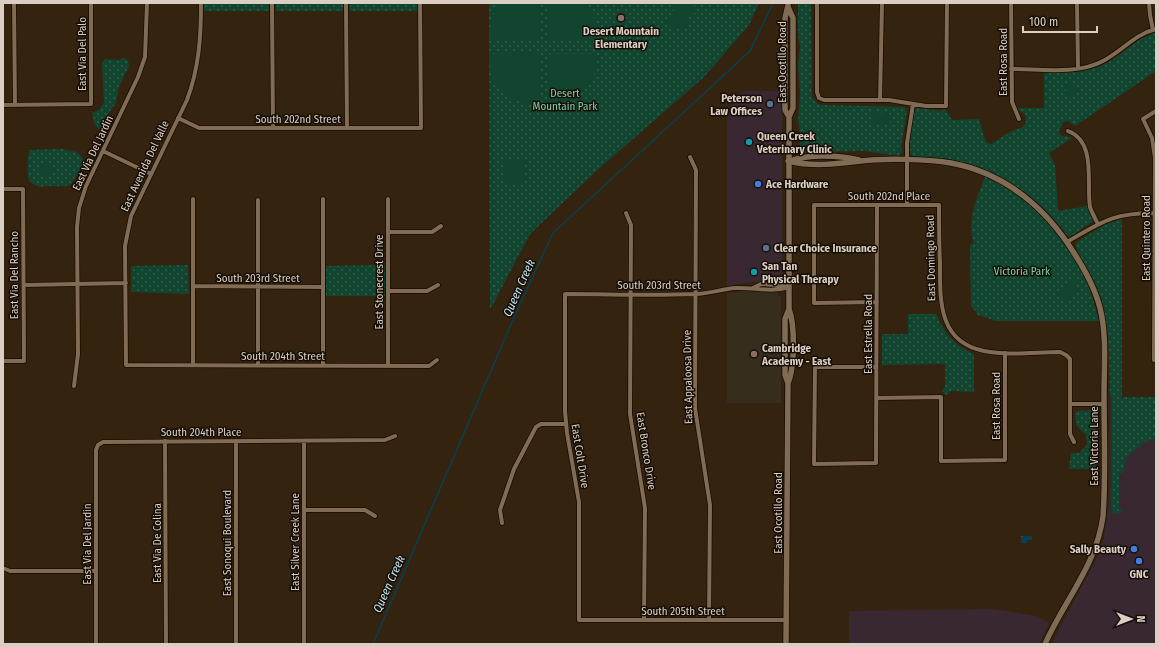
<svg xmlns="http://www.w3.org/2000/svg" width="1159" height="647" font-family="'Fira Sans Condensed',sans-serif">
  <defs>
    <pattern id="grass-dots" width="8" height="8" patternUnits="userSpaceOnUse"><rect width="8" height="8" fill="#124530"/><path d="M2 2h.1M6 6h.1" fill="none" stroke="#345f4c" stroke-width="1.8" stroke-linecap="round"/></pattern>
    <pattern id="water-waves" width="16" height="10" patternUnits="userSpaceOnUse"><rect width="16" height="10" fill="#064051"/><path d="M0 5q4-4 8 0t8 0" fill="none" stroke="#2a5b68"/></pattern>
  </defs>
  <rect width="100%" height="100%" fill="#34230f"/>
  <path fill="#392832" d="M745,91H782V271L780,278L776,282H751L727,286V110L741,93Z
    M1110,397H1156V644H1051L1093,566L1104,538L1109,500Z
    M994,609L1036,616L1049,623L1039,644H849V611Z"/>
  <path fill="#362d1d" d="M743,291L776,292L781,297V403H727V293Z"/>
  <path fill="url(#grass-dots)" d="M204,3H269V11H204Z
    M276,3H343V11H276Z
    M350,3H417V11H350Z
    M489,3H759L749,25L704,77L594,173L530,234L490,310Z
    M798,3H811L812,97L818,104L823,105L904,107L907,111L901,147L902,152L899,156L865,151L813,152L802,153L798,149L801,139L798,120L800,95L798,66L800,46L798,36Z
    M1156,33V71L1075,126L1068,121L1063,122L1059,131L1061,136L1073,137L1049,153L1055,165L1058,211L1087,206L1093,221L1069,238C1032,187 977,155 913,157C906,151 912,117 916,108L941,111L945,109L952,120L979,119L986,142L991,144C998,140 1015,128 1021,128L1026,123L1025,114L1016,108H1044V72C1063,72 1085,73 1103,65C1122,56 1135,38 1156,33Z
    M124,58L128,60L129,66L118,89L116,103L104,119L100,131L95,125L92,113L99,110L104,102L102,63L105,59L118,60Z
    M62,149L77,152L83,159V165L71,184C61,189 51,184 40,187C36,185 31,184 29,180C27,175 27,155 30,150Z
    M985,176C1006,188 1027,199 1044,216C1072,244 1090,283 1099,321H996L978,315L971,306L970,245L974,242C965,222 979,195 985,176Z
    M1122,219V397H1156V438L1140,444L1141,447C1128,453 1124,459 1124,473H1119V509L1123,510L1119,514L1113,513C1110,503 1112,495 1112,484C1112,455 1112,426 1112,397H1110C1109,363 1111,326 1099,293C1094,277 1079,259 1076,246L1077,242L1104,225Z
    M188,265L189,294L131,292V266Z
    M385,265V296H326V266Z
    M908,314H936C944,333 955,346 974,354V392L951,391L946,395L942,391L945,387V364L882,365V334H908Z
    M1094,410L1096,413V469H1069L1071,453H1079L1087,445L1086,435L1076,425L1075,413L1077,411Z"/>
  <path fill="#124530" d="M501,3H539V36L536,39H489L491,19Z
    M547,3H585L595,19L597,39H550L547,36Z
    M674,3H694V15H688V28H668V16L674,15Z
    M536,53L539,57V104C507,104 489,85 489,54Z
    M550,54H597C597,86 579,103 547,104V57Z
    M1066,85H1076V96H1066Z
    M871,113L890,114V125H871Z
    M505,161H524V184H505Z
    M49,163L56,171L46,178L40,169Z
    M1074,281L1080,291L1064,301L1058,291Z"/>
  <path fill="url(#water-waves)" d="M1021,536H1032V540H1027V543H1021Z"/>
  <g fill="none" stroke-linecap="round" stroke-linejoin="round">
    <path stroke="#064051" stroke-width="1.5" d="M373,644L515,315L553,233L750,51L773,3"/>
    <defs>
      <path id="street" d="M14,3L15,105
        M201,3C201,37 199,68 187,100L131,216L125,246L126,365L429,366L437,360
        M272,3L273,128
        M346,3L347,128
        M817,3V92L819,98L824,100H889L926,106H946L947,3
        M1011,3L1012,102L1019,119
        M1077,3L1078,68
        M1149,3L1150,15L1153,30
        M1011,69C1040,69 1077,75 1103,61C1122,51 1135,34 1156,29
        M880,100L882,3
        M3,105L91,104V3
        M1156,111L1143,119L1152,138L1155,158L1154,360H1156
        M178,118L199,128H421L420,3
        M1068,131C1097,142 1086,183 1090,207C1092,213 1095,218 1098,224
        M103,151L151,174
        M690,157L696,170L695,408L710,505L709,620
        M3,189H23L24,361H3
        M193,199V365
        M323,199V365
        M388,199V366
        M258,200V365
        M907,205V143L913,104
        M626,213L631,225L630,414L645,508L644,620
        M388,232H432L441,226
        M1067,242C1103,221 1113,213 1156,213
        M24,285L126,283
        M193,286L323,287
        M753,288L761,284L787,286
        M388,291H427L438,285
        M877,302L814,303V205H939C939,225 939,244 940,263C940,300 938,342 984,351C1009,356 1036,352 1060,352L1066,355L1070,359V434L1074,442
        M876,367H815L814,464L876,463L877,205
        M74,386L78,354L77,227L79,208L86,186L138,77L145,57L147,3
        M876,398L941,397V461L1005,460V353
        M1070,404H1104
        M165,441L166,644
        M236,441V644
        M304,510H365L375,516
        M502,523L500,510L514,469L536,427L541,424H566
        M3,568L10,571H96
        M787,620H579V502L567,433L565,411V294C609,294 652,296 696,294C709,294 722,289 735,288C754,287 770,293 789,287
        M96,644V450L98,445L103,442L385,440L395,436
        M304,644V441"/>
      <path id="secondary" d="M788,5L785,18V110L789,117
        M788,7L793,18V108L789,117V309L785,319V375L788,383
        M788,161C812,167 837,164 861,161C884,158 928,159 951,163C1005,173 1046,208 1074,253C1085,270 1095,288 1100,308C1107,336 1104,366 1104,395C1104,435 1106,476 1103,516C1097,564 1064,601 1045,644
        M789,161C809,154 838,155 859,160
        M786,644L788,383C795,367 795,325 789,309"/>
    </defs>
    <use href="#street" stroke="#1b0c00" stroke-width="5.5"/>
    <use href="#secondary" stroke="#1b0c00" stroke-width="7"/>
    <use href="#street" stroke="#806b55" stroke-width="4"/>
    <use href="#secondary" stroke="#806b55" stroke-width="5.5"/>
  </g>
  <g fill="#8d6e63" stroke="#160e06" stroke-width="1.5">
    <circle cx="621" cy="18" r="4"/>
    <circle cx="754" cy="354" r="4"/>
  </g>
  <g fill="#5c6f8a" stroke="#160e06" stroke-width="1.5">
    <circle cx="770" cy="104" r="4"/>
    <circle cx="766" cy="248" r="4"/>
  </g>
  <g fill="#0f9aa8" stroke="#160e06" stroke-width="1.5">
    <circle cx="749" cy="142" r="4"/>
    <circle cx="754" cy="272" r="4"/>
  </g>
  <g fill="#3f7fe0" stroke="#160e06" stroke-width="1.5">
    <circle cx="758" cy="184" r="4"/>
    <circle cx="1134" cy="549" r="4"/>
    <circle cx="1139" cy="561" r="4"/>
  </g>
  <g text-anchor="middle" dominant-baseline="central" stroke-width="3" stroke-linejoin="round" paint-order="stroke">
    <g font-size="11" font-weight="bold" fill="#dbcfc3" stroke="#160e06" text-anchor="start">
      <text x="621" y="31" text-anchor="middle">Desert Mountain<tspan x="621" dy="13">Elementary</tspan></text>
      <text x="762" y="98" text-anchor="end">Peterson<tspan x="762" dy="13">Law Offices</tspan></text>
      <text x="757" y="136">Queen Creek<tspan x="757" dy="13">Veterinary Clinic</tspan></text>
      <text x="766" y="184">Ace Hardware</text>
      <text x="774" y="248">Clear Choice Insurance</text>
      <text x="762" y="266">San Tan<tspan x="762" dy="13">Physical Therapy</tspan></text>
      <text x="762" y="348">Cambridge<tspan x="762" dy="13">Academy - East</tspan></text>
      <text x="1126" y="549" text-anchor="end">Sally Beauty</text>
      <text x="1139" y="574" text-anchor="middle">GNC</text>
    </g>
    <g font-size="11" fill="#dbcfc3" stroke="#160e06">
      <text transform="translate(82 54) rotate(-90)">East Via Del Palo</text>
      <text transform="translate(782 62) rotate(-90)">East Ocotillo Road</text>
      <text transform="translate(1003 62) rotate(-90)">East Rosa Road</text>
      <text x="298" y="119">South 202nd Street</text>
      <text transform="translate(93 153) rotate(-65)">East Via Del Jardin</text>
      <text transform="translate(145 166) rotate(-65)">East Avenida Del Valle</text>
      <text x="889" y="196">South 202nd Place</text>
      <text transform="translate(1146 238) rotate(-90)">East Quintero Road</text>
      <text transform="translate(931 258) rotate(-91)">East Domingo Road</text>
      <text transform="translate(14 275) rotate(-90)">East Via Del Rancho</text>
      <text x="258" y="278">South 203rd Street</text>
      <text transform="translate(379 282) rotate(-90)">East Stonecrest Drive</text>
      <text x="659" y="285">South 203rd Street</text>
      <text transform="translate(868 334) rotate(-90)">East Estrella Road</text>
      <text x="283" y="356">South 204th Street</text>
      <text transform="translate(688 377) rotate(-91)">East Appaloosa Drive</text>
      <text transform="translate(996 406) rotate(-90)">East Rosa Road</text>
      <text x="201" y="432">South 204th Place</text>
      <text transform="translate(1094 446) rotate(-90)">East Victoria Lane</text>
      <text transform="translate(646 451) rotate(81)">East Bronco Drive</text>
      <text transform="translate(580 456) rotate(81)">East Colt Drive</text>
      <text transform="translate(778 513) rotate(-90)">East Ocotillo Road</text>
      <text transform="translate(295 542) rotate(-90)">East Silver Creek Lane</text>
      <text transform="translate(157 543) rotate(-90)">East Via De Colina</text>
      <text transform="translate(227 543) rotate(-90)">East Sonoqui Boulevard</text>
      <text transform="translate(87 544) rotate(-90)">East Via Del Jardin</text>
      <text x="683" y="611">South 205th Street</text>
    </g>
    <g font-size="11" fill="#79d4a9" stroke="#160e06">
      <text x="565" y="93">Desert<tspan x="565" dy="13">Mountain Park</tspan></text>
      <text x="1022" y="271">Victoria Park</text>
    </g>
    <g font-size="12" font-style="italic" fill="#c3e8f6" stroke="#160e06">
      <text transform="translate(519 288) rotate(-66)">Queen Creek</text>
      <text transform="translate(389 584) rotate(-66)">Queen Creek</text>
    </g>
  </g>
  <rect width="1159" height="647" fill="none" stroke="#dbcfc3" stroke-width="8"/>
  <g transform="translate(1131 619) rotate(90)" stroke="#160e06" stroke-width="3" paint-order="stroke">
  <path d="M0-3L7 15L0 10L-7 15Z" fill="#dbcfc3"/>
  <text y="-6" font-size="11" font-weight="bold" text-anchor="middle" fill="#dbcfc3">N</text>
  </g>
  <path d="M1023 26v6h74v-6" fill="none" stroke="#dbcfc3" stroke-width="2"/>
  <text x="1029" y="26" font-size="12" fill="#dbcfc3" stroke="#160e06" stroke-width="3" paint-order="stroke">100 m</text>
</svg>
